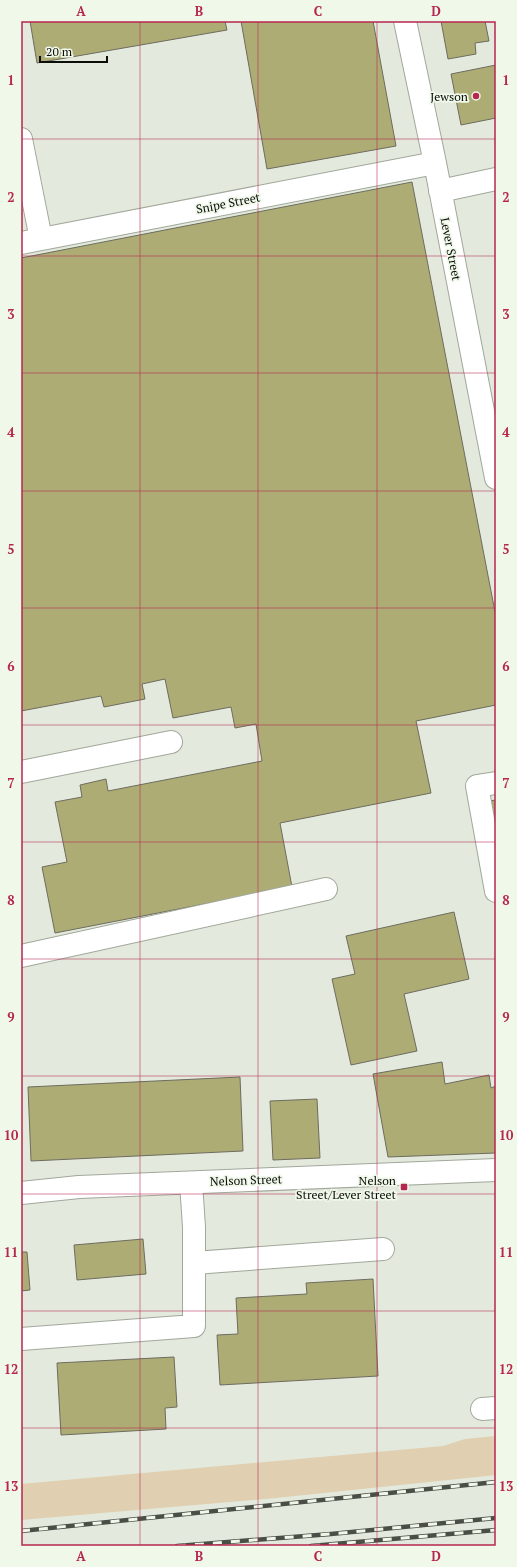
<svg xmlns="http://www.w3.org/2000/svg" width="517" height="1567" font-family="'PT Serif',serif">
  <rect width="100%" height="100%" fill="#e3eadd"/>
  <path fill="#e0cfb1" d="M496,1436V1475L276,1498L21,1520V1484L443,1446L465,1439Z"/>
  <path fill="#adac75" stroke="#6d6c5f" d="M30,21H225L227,30L37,63Z
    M241,21H373L396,146L267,169Z
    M441,21H485L489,41L475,43L476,54L448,59Z
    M496,65V118L461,125L451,74Z
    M412,182L496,617V705L416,721L431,793L280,823L292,887L55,933L42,867L67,862L55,802L82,797L80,785L106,779L108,791L262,761L256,724L235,728L231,707L173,718L165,679L142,684L145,699L104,707L101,696L21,711V258Z
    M496,800V840L489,801Z
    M454,912L469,979L404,994L417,1051L351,1065L332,979L355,974L346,936Z
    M442,1062L445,1084L489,1075L491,1088L496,1086V1153L388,1157L373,1074Z
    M240,1077L243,1151L31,1161L28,1087Z
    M317,1099L320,1158L273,1160L270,1101Z
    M143,1239L146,1274L77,1280L74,1245Z
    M21,1252H27L30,1290L21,1291Z
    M373,1279L378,1376L220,1385L217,1335L238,1334L236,1298L307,1294L306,1283Z
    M174,1357L177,1407L165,1408L166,1429L61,1435L57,1363Z"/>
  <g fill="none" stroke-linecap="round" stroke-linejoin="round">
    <defs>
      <path id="minor" d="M405,21L435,163L496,478
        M21,139L41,239
        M440,191L496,179
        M21,243L435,163
        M21,772L171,742
        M496,783L477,786L496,891
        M21,956L326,889
        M21,1193L79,1187L496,1170
        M194,1263L383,1249
        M21,1339L194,1326V1227L191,1183
        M482,1409L496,1408"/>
    </defs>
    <use href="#minor" stroke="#a1a89b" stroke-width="24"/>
    <use href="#minor" stroke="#fff" stroke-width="22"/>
    <defs>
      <path id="rail" d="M21,1531L496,1482
        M177,1546L331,1534L496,1518
        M311,1546L496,1530"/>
    </defs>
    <use href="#rail" stroke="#4a4e46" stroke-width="4.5"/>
    <use href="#rail" stroke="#f0f8ea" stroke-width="3" stroke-dasharray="9" stroke-linecap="butt"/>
  </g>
  <path fill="none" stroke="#b6264f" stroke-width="1" stroke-opacity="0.55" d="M140,21V1546M258,21V1546M377,21V1546M21,139H496M21,256H496M21,373H496M21,491H496M21,608H496M21,725H496M21,842H496M21,959H496M21,1076H496M21,1194H496M21,1311H496M21,1428H496"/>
  <g fill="#b6264f" stroke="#f0f8ea" stroke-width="1.5">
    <circle cx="476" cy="96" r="4"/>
    <rect x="400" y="1183" width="8" height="8" rx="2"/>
  </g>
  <g text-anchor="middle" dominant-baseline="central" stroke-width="3.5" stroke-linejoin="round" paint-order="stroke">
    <g font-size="12" fill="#0a0d08" stroke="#f0f8ea" text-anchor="end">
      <text x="468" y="96">Jewson</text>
      <text x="396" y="1180">Nelson<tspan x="396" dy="14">Street/Lever Street</tspan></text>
    </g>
    <g font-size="12" fill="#0a0d08" stroke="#f0f8ea">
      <text transform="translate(228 203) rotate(-11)">Snipe Street</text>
      <text transform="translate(451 249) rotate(79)">Lever Street</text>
      <text transform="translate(246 1180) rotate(-2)">Nelson Street</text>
    </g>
  </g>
  <rect width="517" height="1567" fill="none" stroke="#f0f8ea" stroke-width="44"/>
  <path d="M40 56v6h67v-6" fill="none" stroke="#0a0d08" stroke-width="2"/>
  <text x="46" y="56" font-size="12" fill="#0a0d08" stroke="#f0f8ea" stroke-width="3" paint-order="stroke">20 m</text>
  <rect x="22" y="22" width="473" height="1523" fill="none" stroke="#b6264f" stroke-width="1.5"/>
  <g font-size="13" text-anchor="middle" font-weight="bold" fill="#b6264f">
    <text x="81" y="16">A</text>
    <text x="199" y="16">B</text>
    <text x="318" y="16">C</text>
    <text x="436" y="16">D</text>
    <text x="11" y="85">1</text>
    <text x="506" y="85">1</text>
    <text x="11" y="202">2</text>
    <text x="506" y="202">2</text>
    <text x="11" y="319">3</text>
    <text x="506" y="319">3</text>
    <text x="11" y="437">4</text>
    <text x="506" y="437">4</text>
    <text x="11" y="554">5</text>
    <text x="506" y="554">5</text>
    <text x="11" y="671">6</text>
    <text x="506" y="671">6</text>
    <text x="11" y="788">7</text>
    <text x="506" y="788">7</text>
    <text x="11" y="905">8</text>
    <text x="506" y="905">8</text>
    <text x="11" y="1022">9</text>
    <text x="506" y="1022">9</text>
    <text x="11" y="1140">10</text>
    <text x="506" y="1140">10</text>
    <text x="11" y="1257">11</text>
    <text x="506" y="1257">11</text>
    <text x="11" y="1374">12</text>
    <text x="506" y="1374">12</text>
    <text x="11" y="1491">13</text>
    <text x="506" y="1491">13</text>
    <text x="81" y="1561">A</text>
    <text x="199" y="1561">B</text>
    <text x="318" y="1561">C</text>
    <text x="436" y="1561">D</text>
  </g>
</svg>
